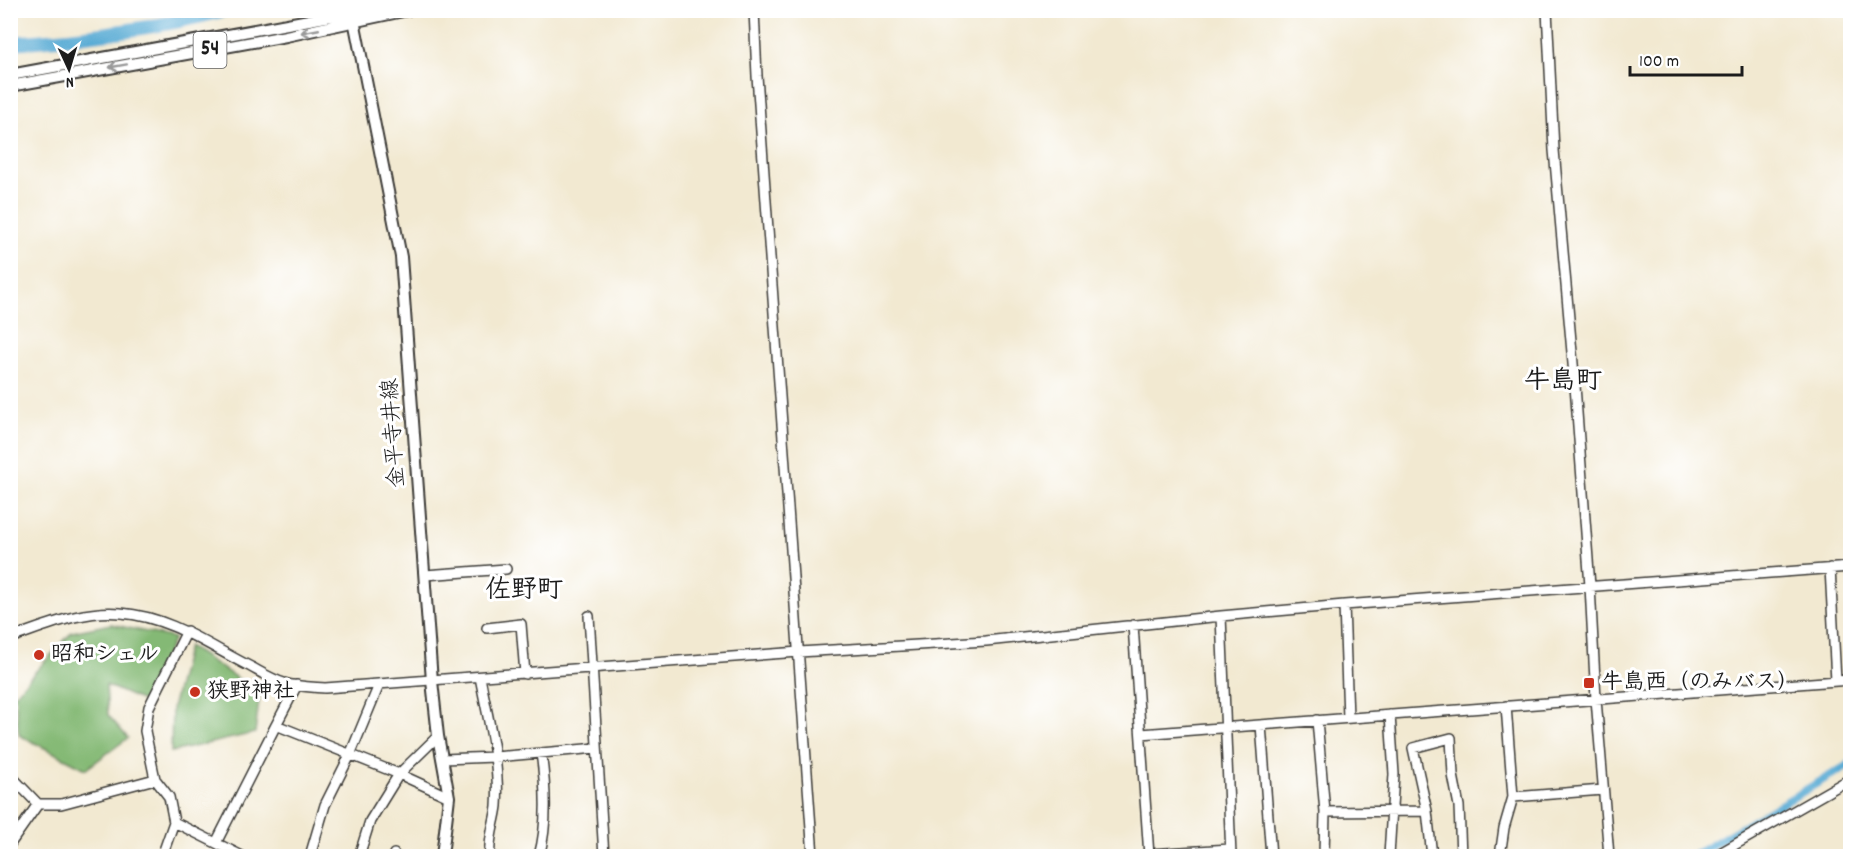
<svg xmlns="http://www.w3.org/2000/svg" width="1861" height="867" font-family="Dekko,'Klee One',sans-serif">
  <rect width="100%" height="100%" fill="#fff"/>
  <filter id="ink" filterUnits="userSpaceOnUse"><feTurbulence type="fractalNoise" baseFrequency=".0167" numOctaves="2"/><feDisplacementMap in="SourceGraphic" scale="12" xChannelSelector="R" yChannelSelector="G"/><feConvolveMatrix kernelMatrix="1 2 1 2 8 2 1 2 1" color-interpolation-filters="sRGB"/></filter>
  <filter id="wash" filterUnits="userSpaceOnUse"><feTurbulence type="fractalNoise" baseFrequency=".008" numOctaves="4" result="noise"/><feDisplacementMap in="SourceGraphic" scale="24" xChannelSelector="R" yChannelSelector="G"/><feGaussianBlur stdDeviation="1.35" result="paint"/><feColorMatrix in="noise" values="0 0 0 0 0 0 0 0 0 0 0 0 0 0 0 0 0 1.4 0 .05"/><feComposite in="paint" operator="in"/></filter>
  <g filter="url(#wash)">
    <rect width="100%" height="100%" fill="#f2e9d1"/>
    <path fill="#84b975" stroke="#506a48" stroke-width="1.5" d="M111,624L174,638L145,702L106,685L108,715L128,738L86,769L19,735L15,694L72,632Z
      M188,646L260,693L255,733L171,752L172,708Z"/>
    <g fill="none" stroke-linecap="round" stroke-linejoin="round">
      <path stroke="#59abd4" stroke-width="8" d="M1693,856L1850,764"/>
      <path stroke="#59abd4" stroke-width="14" d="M10,43C82,38 156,29 225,10"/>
    </g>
  </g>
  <g filter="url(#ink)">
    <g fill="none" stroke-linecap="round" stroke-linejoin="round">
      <defs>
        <path id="minor" d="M754,10L757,76L813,856
          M1547,10L1554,150L1575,386L1590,586L1596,699L1609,856
          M1830,568L1836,681
          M425,575L506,569
          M10,578V617
          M1344,605L1348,718
          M589,616L604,856
          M1221,616L1231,856
          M1133,625L1149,856
          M487,628L521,624L525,674
          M10,638C46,626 83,609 121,613C171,617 209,646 251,667C262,673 273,680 284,683C298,687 312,687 325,688L799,652L986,641L1221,616L1344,605L1850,567
          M480,677C488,719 500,763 497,806C495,823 488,839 490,856
          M297,685L276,725L399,774L449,797
          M1317,720L1325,812L1324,856
          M1261,725L1271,856
          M1141,734L1850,680
          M443,759L495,757L597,748
          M10,775L38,804H61L155,779
          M1513,797L1603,790
          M1325,812L1427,811
          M174,822L242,856
          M216,843L276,725
          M10,844L38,804
          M1149,854L1230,849
          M162,856L174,822L169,797L155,779L145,731L149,707L187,631
          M310,856L325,805L350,755L379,685
          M359,856L370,821L399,774L438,736
          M394,856V854
          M539,856C548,824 546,787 541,753
          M1389,856L1394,774L1390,715
          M1432,856L1427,811L1413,748L1451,738L1453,775L1459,806L1461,856
          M1500,856L1504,828L1513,797L1506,706
          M1715,856L1850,779"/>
        <path id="major" d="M352,10L401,257L432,681L438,736L449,797L442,856
          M10,75L358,11
          M10,86L286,36L408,10"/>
      </defs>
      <use href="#minor" stroke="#3c3b37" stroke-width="12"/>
      <use href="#major" stroke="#3c3b37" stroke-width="14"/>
      <use href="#minor" stroke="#fff" stroke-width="9"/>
      <use href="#major" stroke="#fff" stroke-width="10"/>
    </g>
    <defs><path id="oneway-shaft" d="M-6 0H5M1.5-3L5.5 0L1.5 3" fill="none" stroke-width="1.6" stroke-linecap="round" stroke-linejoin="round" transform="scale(1.5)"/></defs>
    <g stroke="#999">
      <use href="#oneway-shaft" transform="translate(310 31) rotate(169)"/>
      <use href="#oneway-shaft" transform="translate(118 66) rotate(170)"/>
    </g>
  </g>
  <g fill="#c8321e" stroke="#fff" stroke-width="2">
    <circle cx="39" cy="655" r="6"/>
    <rect x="1583" y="677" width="12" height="12" rx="3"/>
    <circle cx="195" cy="692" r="6"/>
  </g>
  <g text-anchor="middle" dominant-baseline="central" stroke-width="6" stroke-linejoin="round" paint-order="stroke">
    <rect fill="#fff" stroke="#606060" stroke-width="1.5" x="193.5" y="32" width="33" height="36" rx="4.5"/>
    <g font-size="21" font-weight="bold" fill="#1c1c1c">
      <text x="210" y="50">54</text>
    </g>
    <g font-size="22" fill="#1c1c1c" stroke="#fff">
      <text transform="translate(395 433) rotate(-94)">金平寺井線</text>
    </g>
    <g font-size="22" font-weight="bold" fill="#1c1c1c" stroke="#fff" text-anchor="start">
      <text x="51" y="655">昭和シェル</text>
      <text x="1601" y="683">牛島西（のみバス）</text>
      <text x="207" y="692">狭野神社</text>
    </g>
    <g font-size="26" font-weight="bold" fill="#1c1c1c" stroke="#fff">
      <text x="1563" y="382">牛島町</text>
      <text x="524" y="591">佐野町</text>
    </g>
  </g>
  <rect width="1861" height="867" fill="none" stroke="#fff" stroke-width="36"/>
  <g transform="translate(69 69) rotate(176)" stroke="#ffffff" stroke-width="4.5" paint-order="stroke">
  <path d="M0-4.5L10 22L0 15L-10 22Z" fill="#1c1c1c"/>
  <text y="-9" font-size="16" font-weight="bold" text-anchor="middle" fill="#1c1c1c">N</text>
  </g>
  <path d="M1630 66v9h112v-9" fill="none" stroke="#1c1c1c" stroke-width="3"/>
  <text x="1639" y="66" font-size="18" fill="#1c1c1c" stroke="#ffffff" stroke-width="4.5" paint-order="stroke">100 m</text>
</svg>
